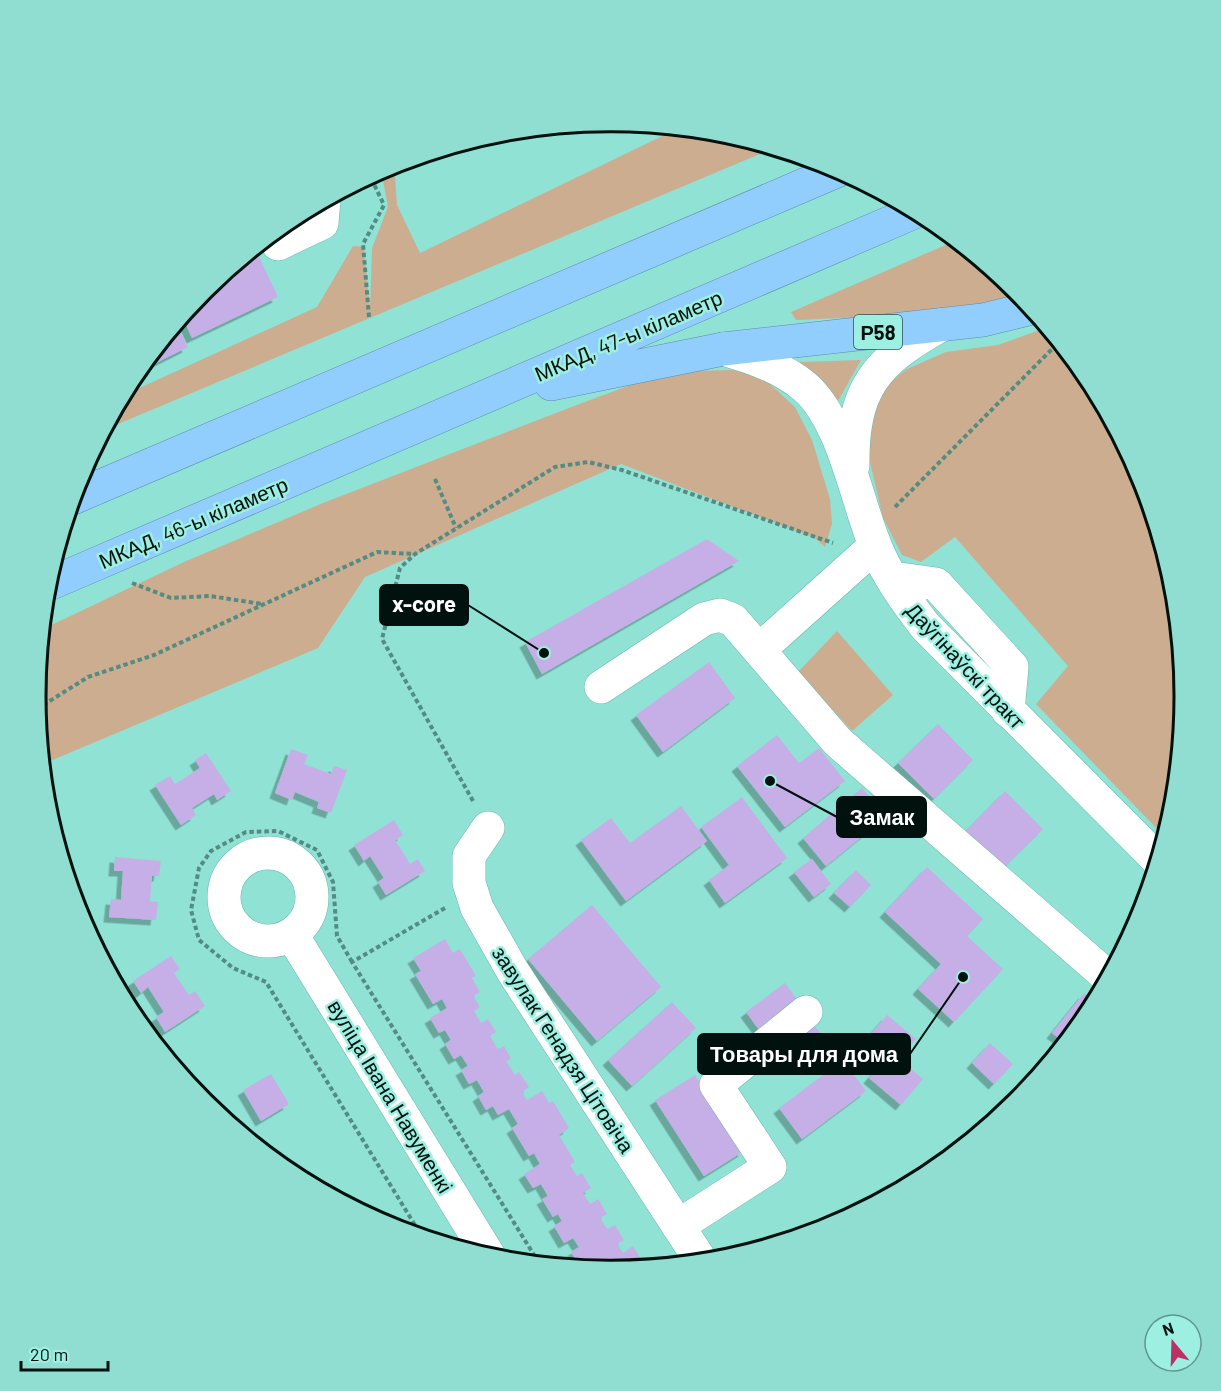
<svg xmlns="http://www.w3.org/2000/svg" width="1221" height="1391" font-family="Barlow,sans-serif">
  <defs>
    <filter id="shadow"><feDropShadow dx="-5.5" dy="5.5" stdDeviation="0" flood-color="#0004"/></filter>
  </defs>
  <rect width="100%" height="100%" fill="#90e2d5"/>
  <path fill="#cdad8f" d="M679,128L723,132L774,148L104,430L122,396L317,307L353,246L364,247L370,310L372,248L388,207L381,170L394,164L397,205L420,253Z
    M957,240L1022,296C950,318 870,316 796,320L791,312Z
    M1048,327L1088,377L1141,476L1174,584L1185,696L1174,808L1165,837L1036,704L1068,666L955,537L921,562L902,555L883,518L865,441L884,387L907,369L946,352L998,345Z
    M861,360L834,408L800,367L799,362Z
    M731,370L758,373L795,407L812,440L830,499L832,524L825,547L815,538L621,464L365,577L318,648L43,764L36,696L43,629L184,562L323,503L582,403L636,383L688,371Z
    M837,631L893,695L852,731L798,672Z"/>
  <path fill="#c6afe7" filter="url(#shadow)" d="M255,248L278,297L192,338L182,316L205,289Z
    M176,324L188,347L136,373L169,332Z
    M707,539L739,561L542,674L525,642Z
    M709,662L735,698L663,752L636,715Z
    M938,724L973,760L934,799L898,763Z
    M777,735L799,763L819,748L845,781L785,827L737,766Z
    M291,749L308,755L304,764L331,774L334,766L347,770L331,813L317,808L319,802L295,792L292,800L275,793Z
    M206,753L231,791L217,800L214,794L192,808L196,815L181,825L155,785L170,776L175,784L200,768L195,760Z
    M862,788L886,817L826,866L803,838Z
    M1005,791L1043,829L1002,869L965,832Z
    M742,797L787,858L725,903L709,880L729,865L701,827Z
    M681,806L707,841L626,901L581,840L611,818L630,843Z
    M394,820L403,835L395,840L410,864L418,859L425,871L386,895L378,882L384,878L370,856L364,861L354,845Z
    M115,857L161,861L159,876H152L150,901L158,902L156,920L109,917L111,899L121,900L123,871H114Z
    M812,859L831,884L814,897L794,872Z
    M927,867L983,919L967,936L1003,969L954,1022L918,989L941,964L885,912Z
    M856,870L871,885L850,907L834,893Z
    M592,905L661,987L597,1041L528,959Z
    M445,939L453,953L460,949L476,976L472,978L480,992L473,996L480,1007L474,1011L481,1023L488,1019L496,1032L490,1036L498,1049L504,1046L511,1059L506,1061L515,1075L519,1072L529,1087L522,1092L527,1100L542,1091L549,1103L553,1101L569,1128L559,1135L575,1162L570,1165L577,1176L582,1173L591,1188L583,1193L590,1204L598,1199L607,1214L600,1218L607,1229L615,1225L624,1240L617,1244L623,1253L633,1246L642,1261L649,1257L655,1266L610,1270L606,1267L592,1268L589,1264L580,1267L571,1252L579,1247L573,1238L564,1243L554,1226L562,1221L558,1214L553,1217L542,1199L548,1196L541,1184L533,1188L524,1174L540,1164L534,1153L529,1156L512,1128L518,1124L509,1109L498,1115L493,1106L486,1110L478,1096L484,1092L477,1080L469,1084L461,1070L468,1066L461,1055L454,1059L445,1044L451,1040L445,1030L439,1033L430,1018L447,1008L442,999L433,1004L415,974L421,971L413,958Z
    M171,956L180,969L174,973L189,995L195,991L205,1006L165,1032L156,1017L164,1012L148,987L141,993L133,981Z
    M785,983L802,1006L763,1035L746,1012Z
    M1084,993L1095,1002L1065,1043L1052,1033Z
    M672,1002L696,1028L632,1086L608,1060Z
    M887,1015L916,1039L899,1059L923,1079L901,1105L869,1078L891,1052L870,1035Z
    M808,1018L825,1039L799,1060L783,1038Z
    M990,1043L1013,1064L994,1084L972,1063Z
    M843,1060L866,1091L802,1139L779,1108Z
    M271,1074L289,1104L261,1121L243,1090Z
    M695,1075L744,1151L704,1176L655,1100Z"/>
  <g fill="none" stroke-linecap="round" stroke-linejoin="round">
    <defs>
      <path id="minor" d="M278,244L322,223L324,200
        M723,349C752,357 781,367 805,387C843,420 856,499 875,545C886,574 906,601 925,626L1158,860
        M853,466C852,389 875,362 941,325
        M893,578L936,584L1012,667L1008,711
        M759,650L875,546
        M601,687L704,619L720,615L733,620L838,742L1108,977
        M488,828L469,856V883L477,908L512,970L701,1261
        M224 897a44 44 0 1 1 88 0a44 44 0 1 1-88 0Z
        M292,935L489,1256
        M678,1226L770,1167L716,1085L806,1012"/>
      <path id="highway" d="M551,384L723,349L983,320L1032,308
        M73,498L839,170
        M47,585L917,211"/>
    </defs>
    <use href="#minor" stroke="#66b7ac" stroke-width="34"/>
    <use href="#highway" stroke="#5e8ba9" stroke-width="34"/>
    <path stroke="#548b82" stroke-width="4" stroke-dasharray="4.5 3" stroke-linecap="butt" d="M369,317L363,244L384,205L370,176
      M435,479L456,528
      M895,507L1060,341
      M132,583L171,598L210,596L262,604
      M37,709L88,677L154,655L377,552L414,554
      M473,801L382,639L400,568L415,554L555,467L588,462L622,470L833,543
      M445,908L352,962L539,1263
      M352,962L337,936L333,882L317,850L278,831L246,832L211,851L199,868L191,910L199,940L233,968L266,982L421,1235"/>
    <use href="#minor" stroke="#fff" stroke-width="33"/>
    <use href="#highway" stroke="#91cdfd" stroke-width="33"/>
  </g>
  <g text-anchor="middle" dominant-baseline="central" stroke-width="5" stroke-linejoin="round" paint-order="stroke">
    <rect fill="#9defe2" stroke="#2f544e" stroke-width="1.5" x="854" y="315" width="48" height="34" rx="4.5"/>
    <g font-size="20" font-weight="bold" fill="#00110e">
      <text x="878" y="332">Р58</text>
    </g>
    <g font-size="21" fill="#00110e" stroke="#9defe2">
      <text transform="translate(628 335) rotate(-23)">МКАД, 47-ы кіламетр</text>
      <text transform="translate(193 522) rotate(-23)">МКАД, 46-ы кіламетр</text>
      <text transform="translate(966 665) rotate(47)">Даўгінаўскі тракт</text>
      <text transform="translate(564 1049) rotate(57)">завулак Генадзя Цітовіча</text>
      <text transform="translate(391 1096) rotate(59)">вуліца Івана Навуменкі</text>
    </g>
  </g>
  <path d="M0 0H1221V1391H0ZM46 696a564 564 0 1 1 1128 0a564 564 0 1 1-1128 0Z" fill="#90ddd1" fill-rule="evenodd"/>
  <path fill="none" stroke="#00110e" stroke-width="3" d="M46 696a564 564 0 1 1 1128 0a564 564 0 1 1-1128 0Z"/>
  <path fill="none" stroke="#00110e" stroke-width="2" d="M544 653L468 605M770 781L837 817M963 977L910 1054"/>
  <g fill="#00110e" stroke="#9defe2" stroke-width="2">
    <circle cx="544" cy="653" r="6"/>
    <circle cx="770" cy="781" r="6"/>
    <circle cx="963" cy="977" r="6"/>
  </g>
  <g fill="#00110e" stroke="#00110e" stroke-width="2">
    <rect x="380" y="585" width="88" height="40" rx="6"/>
    <rect x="837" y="797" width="89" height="40" rx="6"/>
    <rect x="698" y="1034" width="212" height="40" rx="6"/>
  </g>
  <g font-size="22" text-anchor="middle" font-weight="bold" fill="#fff">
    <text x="424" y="612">x-core</text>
    <text x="882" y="825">Замак</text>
    <text x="804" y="1062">Товары для дома</text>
  </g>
  <g transform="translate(1173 1343) rotate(341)"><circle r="28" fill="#9defe2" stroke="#5e968d" stroke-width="1.5"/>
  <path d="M0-4.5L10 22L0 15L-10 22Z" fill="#bd3063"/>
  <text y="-9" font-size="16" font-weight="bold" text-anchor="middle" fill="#00110e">N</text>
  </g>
  <path d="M21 1361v9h87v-9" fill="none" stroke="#00110e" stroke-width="3"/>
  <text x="30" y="1361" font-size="18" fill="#00110e" stroke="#9defe2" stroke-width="4.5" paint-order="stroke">20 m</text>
</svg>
